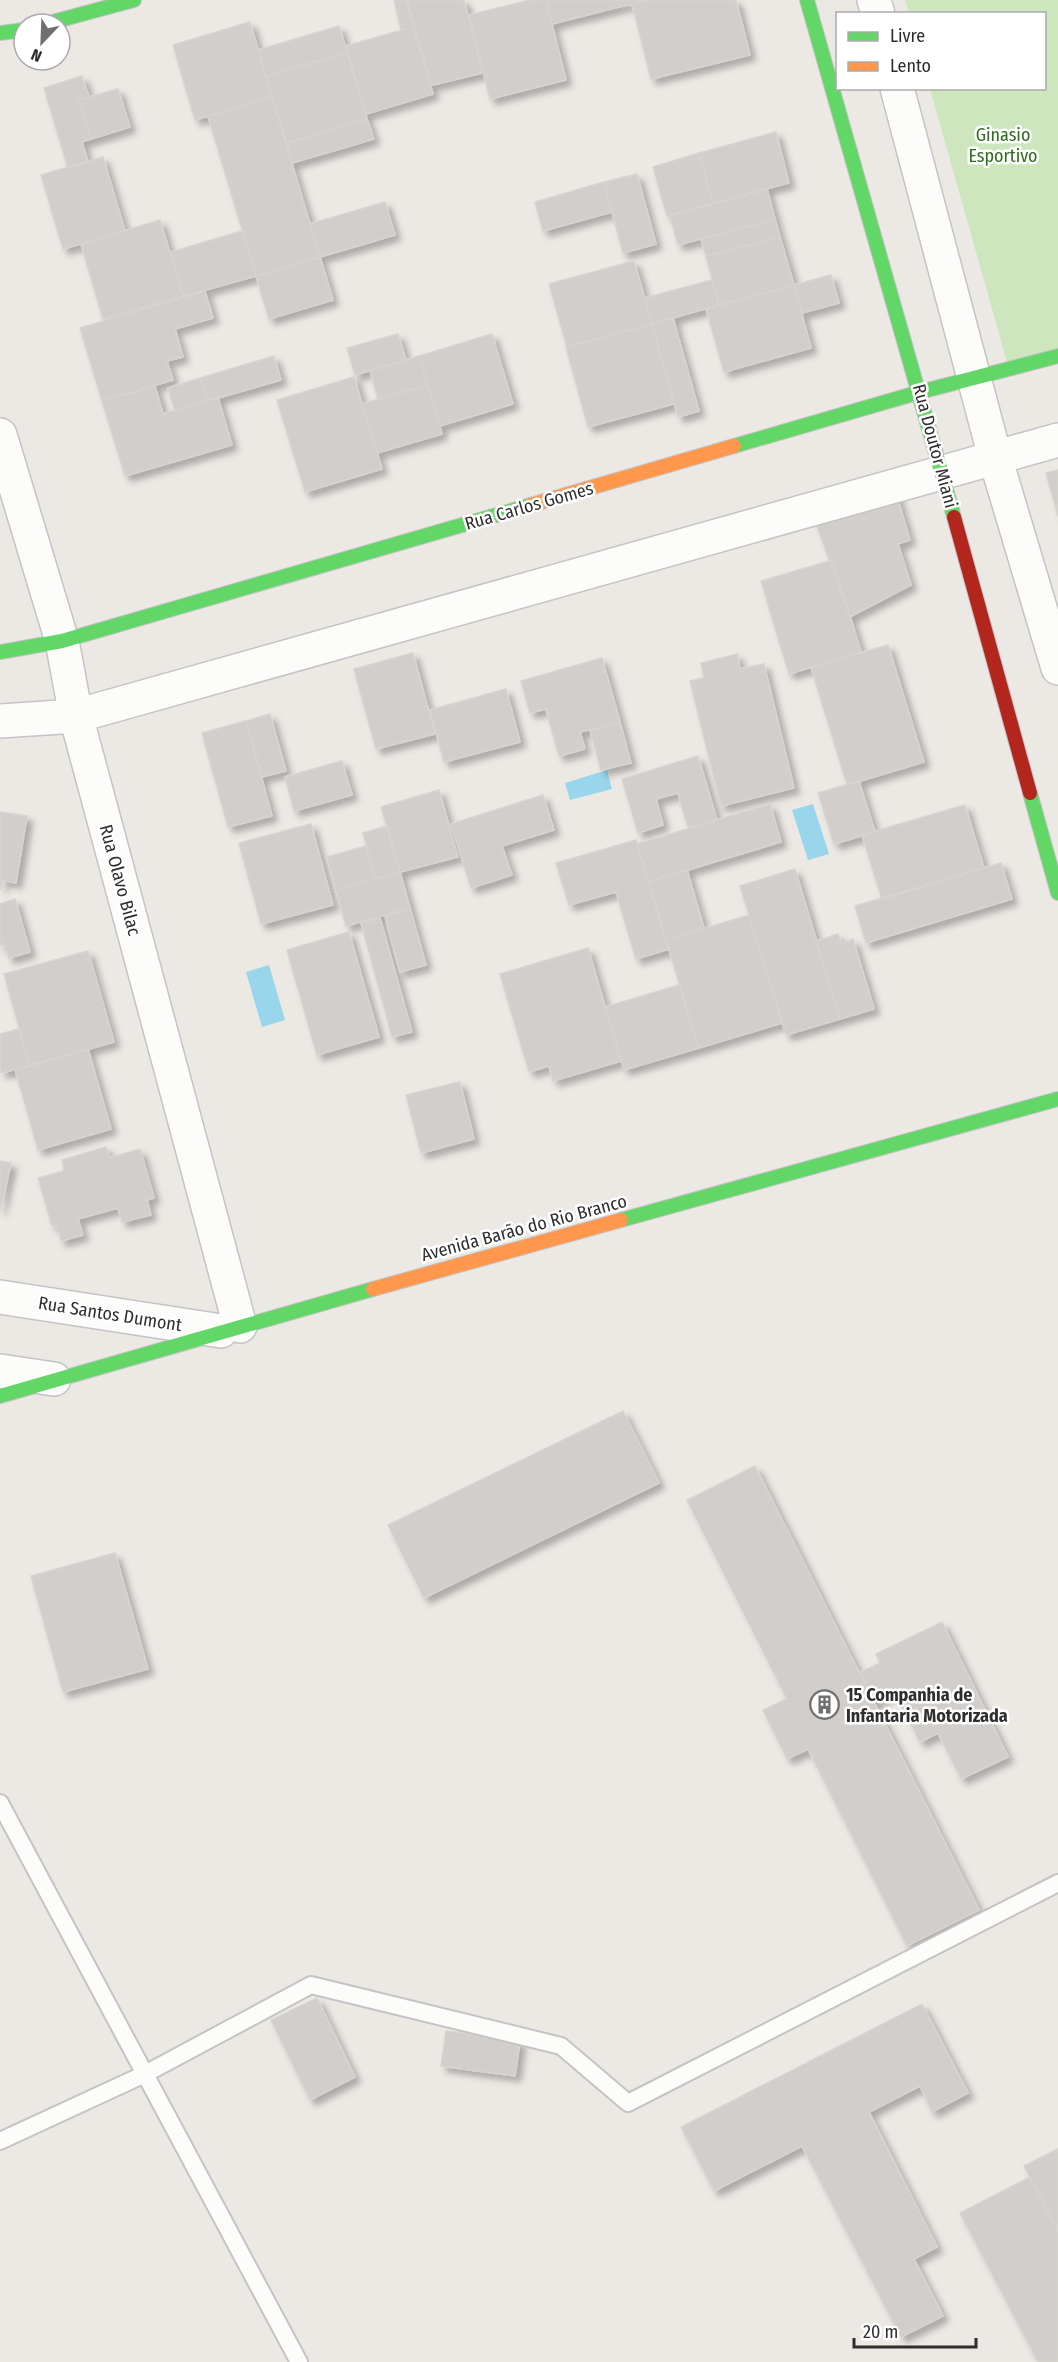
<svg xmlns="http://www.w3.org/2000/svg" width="1058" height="2362" font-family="'Fira Sans Condensed',sans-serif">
  <defs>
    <filter id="shadow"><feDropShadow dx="5.5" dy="5.5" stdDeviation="3" flood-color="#0004"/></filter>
  </defs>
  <rect width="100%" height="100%" fill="#ece8e4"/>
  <path fill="#cee6be" d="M905,0H1058V354L1009,369L930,89L1044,88V14L909,13Z"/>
  <path fill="#99d6ec" d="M607,770L612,789L570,800L565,783Z
    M813,804L829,854L808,860L792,810Z
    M269,965L285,1020L262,1027L246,972Z"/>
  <path fill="#d1cecb" stroke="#d7d4d0" stroke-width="1.5" filter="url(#shadow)" d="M394,0H406L413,27L401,30Z
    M407,0H464L483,73L432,85Z
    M530,0H546L566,80L490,99L469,15Z
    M546,0H618L619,7L552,24Z
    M618,0H648L619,7Z
    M648,0H736L750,55L651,79L632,4Z
    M250,22L272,97L195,120L173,45Z
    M339,26L347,52L266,77L258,50Z
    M413,27L433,94L366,114L346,46Z
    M347,52L367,119L287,143L266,77Z
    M82,76L89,97L79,100L91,139L82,142L88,162L68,168L44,88Z
    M118,89L130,127L91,139L79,100Z
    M272,97L320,257L256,276L208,116Z
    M367,119L374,139L292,163L287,143Z
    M776,132L789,183L713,203L699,153Z
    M699,153L713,203L667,216L653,167Z
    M103,157L125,231L63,249L41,175Z
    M637,174L656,244L623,253L604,182Z
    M604,182L612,212L543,231L535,202Z
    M767,189L775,219L678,245L670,216Z
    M385,202L395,235L320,257L310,224Z
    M775,219L780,237L706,256L701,239Z
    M160,220L183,296L103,319L81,244Z
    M242,231L256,276L184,296L171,252Z
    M780,237L794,285L719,305L706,256Z
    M320,257L333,300L269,319L256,276Z
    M634,261L652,324L567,347L549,284Z
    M831,275L839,303L802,313L794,285Z
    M712,280L719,305L652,324L645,298Z
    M794,285L811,348L724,372L706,309Z
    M205,291L213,318L175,329L183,357L167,361L173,380L102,401L80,328Z
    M673,318L699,411L678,417L652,324Z
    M652,324L674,404L588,427L566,347Z
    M398,334L406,360L355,375L347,348Z
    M492,334L513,404L440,426L419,356Z
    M274,356L281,380L208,401L200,378Z
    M419,356L428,385L378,399L370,371Z
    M354,377L382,469L305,492L277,400Z
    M200,378L208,401L175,411L168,388Z
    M428,385L442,434L377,453L362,404Z
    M155,386L163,414L218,398L232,445L125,476L102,401Z
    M1058,470V516L1046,473Z
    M895,490L910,540L898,544L911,585L850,617L813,515Z
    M833,560L861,652L789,674L761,581Z
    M888,645L924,762L847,785L811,667Z
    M413,653L435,734L376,749L354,669Z
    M737,654L740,669L764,664L794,788L721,806L690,681L704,678L701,663Z
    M602,658L620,722L580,732L585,749L559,756L546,709L530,713L521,681Z
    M506,689L520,742L444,762L430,710Z
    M270,714L286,771L262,777L246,721Z
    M246,721L272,816L228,827L202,733Z
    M620,722L631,763L601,770L590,730Z
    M698,756L717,820L688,828L678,793L656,799L663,825L638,833L622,779Z
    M342,761L352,795L294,811L285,777Z
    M859,781L875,832L834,844L818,793Z
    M439,790L458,857L400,872L381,807Z
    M543,795L554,830L502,846L512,875L471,888L451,824Z
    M770,804L781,842L648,882L637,844Z
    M965,805L984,868L882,899L862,835Z
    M0,812L27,816L16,883L3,880L1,890Z
    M311,824L333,905L261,924L239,843Z
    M387,826L400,872L375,879L363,833Z
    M636,840L669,949L636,959L616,892L569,905L556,863Z
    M366,846L375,879L336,890L327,857Z
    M1001,863L1012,899L866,943L855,906Z
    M795,869L840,1019L786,1035L740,886Z
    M687,870L704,928L666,940L648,882Z
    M400,872L410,908L346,926L336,890Z
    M15,899L30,952L9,958L4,944L0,945V904Z
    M410,908L426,965L400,972L385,916Z
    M749,915L782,1023L699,1048L666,940Z
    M380,918L412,1032L392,1037L361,923Z
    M349,932L379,1037L317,1055L287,950Z
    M838,934L841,944L853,939L874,1009L840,1019L816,941Z
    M588,948L621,1061L553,1081L549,1066L529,1072L500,974Z
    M88,951L114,1042L30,1066L4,974Z
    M679,985L699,1048L624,1070L605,1007Z
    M19,1029L30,1066L1,1073L0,1034Z
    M88,1049L111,1129L38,1150L15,1069Z
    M460,1082L474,1139L421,1153L406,1095Z
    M106,1147L109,1158L140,1149L154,1198L147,1200L151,1215L122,1222L118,1208L78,1219L83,1235L61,1241L57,1225L52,1226L38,1178L64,1171L62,1160Z
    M0,1161L11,1163L0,1211Z
    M623,1411L659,1483L424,1598L388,1525Z
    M755,1466L979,1910L907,1946L808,1749L787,1759L763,1710L787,1699L687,1500Z
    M115,1553L148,1669L63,1692L31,1576Z
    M942,1622L1008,1757L961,1779L938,1733L920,1742L895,1692L876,1701L861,1672L880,1663L876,1654Z
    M317,1998L355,2077L310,2100L271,2020Z
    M922,2004L968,2093L932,2112L920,2086L869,2112L937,2247L914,2259L943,2316L901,2337L802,2146L714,2191L681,2127Z
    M446,2031L520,2041L515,2076L441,2066Z
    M1058,2149V2231L1024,2166Z
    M1030,2177L1058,2231V2362H1038L960,2213Z"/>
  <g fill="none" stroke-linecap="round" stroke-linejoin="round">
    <defs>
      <path id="lane" d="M0,1803L299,2362
        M0,2141L145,2074L311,1985L561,2046L628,2103L1058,1883"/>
      <path id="street" d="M874,0L878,14
        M897,88L995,457L1058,668
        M0,435L62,641L76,716L240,1326
        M0,721L76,716L1058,440
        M0,1297L221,1331
        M0,1371L54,1379"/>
      <path id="fast" d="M807,0L954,517
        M45,24L134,0
        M0,33L24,30
        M734,446L920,392L1058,356
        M0,652L62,641L531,505
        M1030,793L1058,893
        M621,1220L1058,1099
        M0,1396L373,1289"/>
      <path id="slow" d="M531,505L734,446
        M373,1289L621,1220"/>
      <path id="jam" d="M954,517L1030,793"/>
    </defs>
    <use href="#lane" stroke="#c5c4c5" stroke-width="20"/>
    <use href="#street" stroke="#c5c4c5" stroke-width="36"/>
    <use href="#fast" stroke="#c5c4c5" stroke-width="16"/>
    <use href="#slow" stroke="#c5c4c5" stroke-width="16"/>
    <use href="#jam" stroke="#c5c4c5" stroke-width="16"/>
    <use href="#lane" stroke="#fcfcfb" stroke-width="16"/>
    <use href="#street" stroke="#fcfcfb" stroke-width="33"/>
    <use href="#fast" stroke="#63d668" stroke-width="14"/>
    <use href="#slow" stroke="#ff974d" stroke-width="14"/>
    <use href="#jam" stroke="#b3261e" stroke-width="14"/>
  </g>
  <defs>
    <symbol id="building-ring" viewBox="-11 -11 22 22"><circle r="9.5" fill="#fff" stroke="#706f6e" stroke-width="1.5"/><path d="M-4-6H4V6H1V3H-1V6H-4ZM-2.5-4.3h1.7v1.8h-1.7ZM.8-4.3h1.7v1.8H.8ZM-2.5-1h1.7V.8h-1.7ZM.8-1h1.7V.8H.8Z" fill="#706f6e"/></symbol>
  </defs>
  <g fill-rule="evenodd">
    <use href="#building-ring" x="808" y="1688" width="33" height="33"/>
  </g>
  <g text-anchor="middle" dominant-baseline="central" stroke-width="5" stroke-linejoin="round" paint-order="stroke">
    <g font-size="18" fill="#2c6e1b" stroke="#fff">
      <text x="1003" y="135">Ginasio<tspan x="1003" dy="21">Esportivo</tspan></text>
    </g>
    <g font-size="18" fill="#2e2e2e" stroke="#fff">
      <text transform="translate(935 446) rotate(75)">Rua Doutor Miani</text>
      <text transform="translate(529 506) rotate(-16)">Rua Carlos Gomes</text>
      <text transform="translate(120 880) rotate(75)">Rua Olavo Bilac</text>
      <text transform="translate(524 1228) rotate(-15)">Avenida Barão do Rio Branco</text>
      <text transform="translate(110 1314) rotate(9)">Rua Santos Dumont</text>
    </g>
    <g font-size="18" font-weight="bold" fill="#2e2e2e" stroke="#fff" text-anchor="start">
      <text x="846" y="1695">15 Companhia de<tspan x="846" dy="21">Infantaria Motorizada</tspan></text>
    </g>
  </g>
  <rect x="836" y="12" width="210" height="78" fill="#ffffff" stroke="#ababab" stroke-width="1.5"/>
  <rect x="848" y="32" width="30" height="9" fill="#63d668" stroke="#ababab" stroke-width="1.5"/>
  <text x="890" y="42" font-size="18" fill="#2e2e2e">Livre</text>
  <rect x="848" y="62" width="30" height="9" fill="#ff974d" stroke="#ababab" stroke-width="1.5"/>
  <text x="890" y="72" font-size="18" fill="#2e2e2e">Lento</text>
  <g transform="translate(42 42) rotate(203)"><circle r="28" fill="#ffffff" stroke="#ababab" stroke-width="1.5"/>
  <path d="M0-4.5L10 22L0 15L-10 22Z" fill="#706f6e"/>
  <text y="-9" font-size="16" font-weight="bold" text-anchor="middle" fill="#2e2e2e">N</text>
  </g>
  <path d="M854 2338v9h122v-9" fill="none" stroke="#2e2e2e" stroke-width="3"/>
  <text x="863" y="2338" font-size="18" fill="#2e2e2e" stroke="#ffffff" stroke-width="4.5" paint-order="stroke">20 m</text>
</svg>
